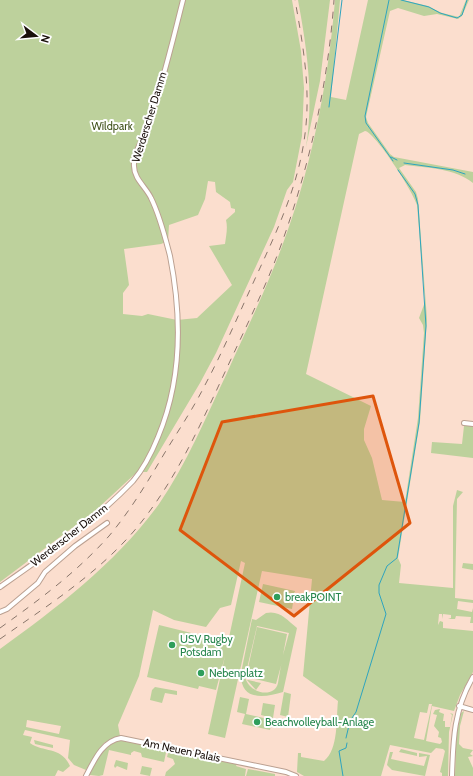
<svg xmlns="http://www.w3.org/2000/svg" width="473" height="776" font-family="Cabin,sans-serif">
  <rect width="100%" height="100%" fill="#fbdece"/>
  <path fill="#bdd19c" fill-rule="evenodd" d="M0,0H292L301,51L304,88L302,136L293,182L287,190L274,227L216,353L200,383L147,472H137L96,510L0,582ZM208,181L215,182L216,192L230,202L231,208L235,209V212L226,220C228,228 226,236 225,244L209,246L232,285L197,318L177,320L148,314L142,316L123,314V293L129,285L124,249L161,244L168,241L169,225L198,215L205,199Z
    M298,0H330L320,81L306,147C314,96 307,49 298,0Z
    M335,0H340L331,97L346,100L368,0H403L428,6L442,13L459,17L466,0H469L462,16L458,19L437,14L424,16L398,8L390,11L366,117L368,123L390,154L394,157L473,172V183C454,168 428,168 405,165L399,168L416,192L418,199L427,319L420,421L398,558L401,565L399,583L453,588V506L457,490L463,492L457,499L455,598L473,600V603L458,601L457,609L472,612L473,608V623H470L471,617L456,616L455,619H448L451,618V615L443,614L442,619V614H439L438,625L440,621L443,622V628L473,631V672L460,695L454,711L432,706L426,741L440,744L442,742L441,738L438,737L439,732L434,726L437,715L433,714L435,710L440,709L439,712L444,714L443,721H445V727H450L452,715L450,713L453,714L449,732L448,776H442V773L440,772L445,751L443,749L436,748L431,753L390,745L381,776H304L297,772L298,753H301V757L324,761C339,749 336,718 338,701L303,676L312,579L262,571L225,738L208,734L225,656L216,690L199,686L198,689L147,677L159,625L228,642L245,563L241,561L231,605L220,608L206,627L174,620L153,610L139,676L118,725L120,736L104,743L86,770L74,765L68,758L70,740L25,730L23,735L32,737L30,743C44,753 61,746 70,766L63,772L58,770L55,776H0V649C58,607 116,563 159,504C187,463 206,417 227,373C241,341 256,311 269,279C307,190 327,96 335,0ZM365,131C375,132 414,193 417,205L425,302L419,318L423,325L424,333L418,418L405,502L382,500L372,458L364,440V429L371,406L306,374L359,134ZM429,704H432L424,740L414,738L420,712L427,713ZM27,720L61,726L59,734L26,727Z
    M464,426H473V458L431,453L432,442L462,444Z
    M463,563L473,564V570L462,568Z
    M263,584L295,591L292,609L259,602Z
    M266,613C280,610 287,620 297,628L283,692C264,698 240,701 241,673L252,619L256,620ZM257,626L289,633L283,655L287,634L257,627L246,677L276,684L282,662C280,669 279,678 278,683C275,698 250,695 245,677Z
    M247,680H248L261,683L256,690Z
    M155,687L177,691V695L165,693L162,703L150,700L152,690Z
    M284,692L291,694L288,717L280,715Z
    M240,697L249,699L246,714L272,720L270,730L242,724L245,714L237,712Z
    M263,703L275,705L273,718L261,715Z
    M464,711L460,726L459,744L463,748L473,750L470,754L473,756L468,757L473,768V776H455L456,737L461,713Z
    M34,740L53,745V748L35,744Z
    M124,740L167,748L164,762L142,757L141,753L134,751L131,753V755L109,750L103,775L99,776L90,775L89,773C98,758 105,742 124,740Z
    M169,749L237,764L236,766L246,769L245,776H165L166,772L175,764L173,759L167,757Z
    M401,749L417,753V756L399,752Z
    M390,752H393L391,759L424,766L427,756L419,757V753L430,755L425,776L392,770L387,765Z
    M116,760L128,763L127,770L117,766L115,768L114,766Z
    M142,766L152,768L150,776L140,774Z
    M248,769L275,774V776H246Z"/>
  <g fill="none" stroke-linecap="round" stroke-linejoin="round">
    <path stroke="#2ea4bf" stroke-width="1" d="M389,0L365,116L366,123L393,161
      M401,0L429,7L440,13L457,18L462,15L467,0
      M329,107L342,0
      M391,157L397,160
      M404,163L453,170L465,174
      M346,738L350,721L356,712L386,614L379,593V585L387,566L397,558L419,423L426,326L418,205L415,194L398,170
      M343,776L339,751L346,748L347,743"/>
    <defs>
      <path id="minor" d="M464,423L473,424
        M0,587C46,555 94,522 133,481C144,468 152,452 158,437C182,380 182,317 170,256C165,237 160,216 151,198C146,187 134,179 134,166C133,153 143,140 147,128C162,87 172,43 183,0
        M0,612L7,609L38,583L45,572L75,546L107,523
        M459,706L473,710
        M86,776C94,761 102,741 121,738L286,772L296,776
        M452,776C453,740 454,709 473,677"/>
    </defs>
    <use href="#minor" stroke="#bba091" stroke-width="6"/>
    <use href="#minor" stroke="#fff" stroke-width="4"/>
    <path stroke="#89766b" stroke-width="1" stroke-dasharray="7 7" stroke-linecap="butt" d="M0,628C39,600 77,572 109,536C130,511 147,483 164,454C178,431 193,409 205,385C221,355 235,323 249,292C272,241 298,191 305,134C311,89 303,45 295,0
      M0,639C47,606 96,575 134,531C174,484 199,428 225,372C244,331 264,291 280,248C309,168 328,85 334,0"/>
  </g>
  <path fill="#de550c" fill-opacity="0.2" stroke="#de550c" stroke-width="3" stroke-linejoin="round" d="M373,396L410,523L294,616L180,530L222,422Z"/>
  <g fill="#2e9e5b" stroke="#fff" stroke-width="1.5">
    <circle cx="277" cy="597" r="4"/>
    <circle cx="172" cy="645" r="4"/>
    <circle cx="201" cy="673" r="4"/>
    <circle cx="257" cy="722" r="4"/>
  </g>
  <g text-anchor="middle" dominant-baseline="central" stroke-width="4" stroke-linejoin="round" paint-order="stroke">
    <g font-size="11" fill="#190f0a" stroke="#fff">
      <text transform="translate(149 117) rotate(-73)">Werderscher Damm</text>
      <text transform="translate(69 535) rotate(-38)">Werderscher Damm</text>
      <text transform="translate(182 750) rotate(12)">Am Neuen Palais</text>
    </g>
    <g font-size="11" fill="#40521b" stroke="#fff">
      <text x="112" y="126">Wildpark</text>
    </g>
    <g font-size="11" fill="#27864d" stroke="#fff" text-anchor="start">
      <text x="285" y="597">breakPOINT</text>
      <text x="180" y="639">USV Rugby<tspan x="180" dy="13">Potsdam</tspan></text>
      <text x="209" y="673">Nebenplatz</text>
      <text x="265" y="722">Beachvolleyball-Anlage</text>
    </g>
  </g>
  <g transform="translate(36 36) rotate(106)" stroke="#ffffff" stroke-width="3" paint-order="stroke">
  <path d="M0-3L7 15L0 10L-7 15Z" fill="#190f0a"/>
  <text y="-6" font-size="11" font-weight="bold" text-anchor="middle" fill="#190f0a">N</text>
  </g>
</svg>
